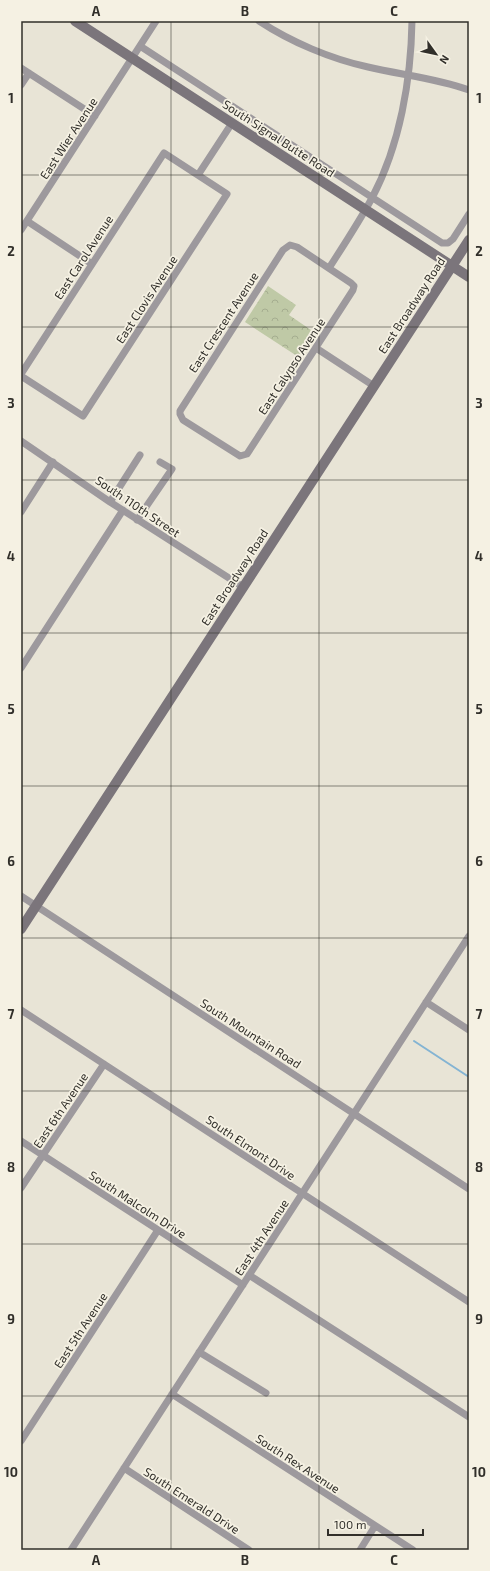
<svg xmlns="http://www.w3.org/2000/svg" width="490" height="1571" font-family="'Exo 2',sans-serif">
  <defs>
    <pattern id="park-crowns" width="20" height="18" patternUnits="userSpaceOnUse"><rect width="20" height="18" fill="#bfc9a6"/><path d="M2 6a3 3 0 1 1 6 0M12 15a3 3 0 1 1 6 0" fill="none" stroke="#a5ad8f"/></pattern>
  </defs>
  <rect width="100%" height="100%" fill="#e8e4d6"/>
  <path fill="url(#park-crowns)" d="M268,286L296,305L289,315L311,330L304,342V351L297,356L245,322Z"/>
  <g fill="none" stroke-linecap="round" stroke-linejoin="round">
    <path stroke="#84b4d3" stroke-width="2" d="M414,1041L469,1077"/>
    <path stroke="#9d999d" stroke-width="7" d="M259,21C291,42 331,59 368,67C402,75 436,78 469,90
      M140,46L442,243H448L453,239L469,214
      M21,68L95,116
      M21,85L29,73
      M198,175L232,123
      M27,221L92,264
      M21,230L156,21
      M290,245L297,247L351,283L354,286L353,290L249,451L247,454L240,456L183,420L180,414V411L283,250Z
      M329,268C344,245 359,222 372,198C400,145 411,80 412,21
      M316,348L374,386
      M21,374L164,153L227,194L83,416L21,376
      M21,441L110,502L243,587
      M110,502L140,455
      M21,512L53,462
      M137,520L172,469L160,462
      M21,668L123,510
      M21,896L469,1189
      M426,1002L469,1030
      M21,1010L469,1302
      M21,1141L243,1285
      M21,1188L104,1064
      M249,1275L469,1417
      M199,1352L266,1393
      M172,1394L413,1550
      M21,1441L158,1230
      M124,1468L249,1550
      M71,1550L469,936
      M360,1550L375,1526"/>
    <path stroke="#7b757b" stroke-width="10" d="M75,21L469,277
      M21,929L469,240"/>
  </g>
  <path fill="none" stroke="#312f2a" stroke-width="1" stroke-opacity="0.55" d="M171,21V1550M319,21V1550M21,175H469M21,327H469M21,480H469M21,633H469M21,786H469M21,938H469M21,1091H469M21,1244H469M21,1396H469"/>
  <g text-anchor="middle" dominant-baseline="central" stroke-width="3.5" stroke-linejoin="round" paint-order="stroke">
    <g font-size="12" fill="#312f2a" stroke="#f5f1e3">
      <text transform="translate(68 138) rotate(-57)">East Wier Avenue</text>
      <text transform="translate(279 138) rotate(33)">South Signal Butte Road</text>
      <text transform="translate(83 257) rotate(-57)">East Carol Avenue</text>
      <text transform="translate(146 299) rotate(-57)">East Clovis Avenue</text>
      <text transform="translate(411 305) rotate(-57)">East Broadway Road</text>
      <text transform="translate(223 322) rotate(-57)">East Crescent Avenue</text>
      <text transform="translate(291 366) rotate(-57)">East Calypso Avenue</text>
      <text transform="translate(138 506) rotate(34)">South 110th Street</text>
      <text transform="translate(234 577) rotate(-57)">East Broadway Road</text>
      <text transform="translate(251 1033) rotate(33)">South Mountain Road</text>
      <text transform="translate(60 1110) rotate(-56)">East 6th Avenue</text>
      <text transform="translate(251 1147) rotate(34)">South Elmont Drive</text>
      <text transform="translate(138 1204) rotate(33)">South Malcolm Drive</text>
      <text transform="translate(261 1237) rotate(-57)">East 4th Avenue</text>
      <text transform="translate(80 1330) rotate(-57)">East 5th Avenue</text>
      <text transform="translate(298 1463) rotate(33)">South Rex Avenue</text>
      <text transform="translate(192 1500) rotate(33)">South Emerald Drive</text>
    </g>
  </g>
  <rect width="490" height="1571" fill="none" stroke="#f5f1e3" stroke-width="44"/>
  <g transform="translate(436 54) rotate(123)" stroke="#f5f1e3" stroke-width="3" paint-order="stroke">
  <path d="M0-3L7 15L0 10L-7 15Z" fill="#312f2a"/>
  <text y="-6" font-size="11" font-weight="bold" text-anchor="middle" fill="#312f2a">N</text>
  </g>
  <path d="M328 1529v6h95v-6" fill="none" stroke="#312f2a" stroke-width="2"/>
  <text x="334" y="1529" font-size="12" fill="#312f2a" stroke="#f5f1e3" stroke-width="3" paint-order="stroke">100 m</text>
  <rect x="22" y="22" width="446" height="1527" fill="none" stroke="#312f2a" stroke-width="1.5"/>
  <g font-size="13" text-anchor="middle" font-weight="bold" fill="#312f2a">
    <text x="96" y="16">A</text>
    <text x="245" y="16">B</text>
    <text x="394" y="16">C</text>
    <text x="11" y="103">1</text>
    <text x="479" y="103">1</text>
    <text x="11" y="256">2</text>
    <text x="479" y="256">2</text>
    <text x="11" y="408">3</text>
    <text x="479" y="408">3</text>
    <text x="11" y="561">4</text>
    <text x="479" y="561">4</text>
    <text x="11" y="714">5</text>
    <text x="479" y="714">5</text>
    <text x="11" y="866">6</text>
    <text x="479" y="866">6</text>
    <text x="11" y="1019">7</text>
    <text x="479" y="1019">7</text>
    <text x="11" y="1172">8</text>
    <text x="479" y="1172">8</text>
    <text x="11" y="1324">9</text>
    <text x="479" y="1324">9</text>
    <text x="11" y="1477">10</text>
    <text x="479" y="1477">10</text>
    <text x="96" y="1565">A</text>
    <text x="245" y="1565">B</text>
    <text x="394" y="1565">C</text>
  </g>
</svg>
